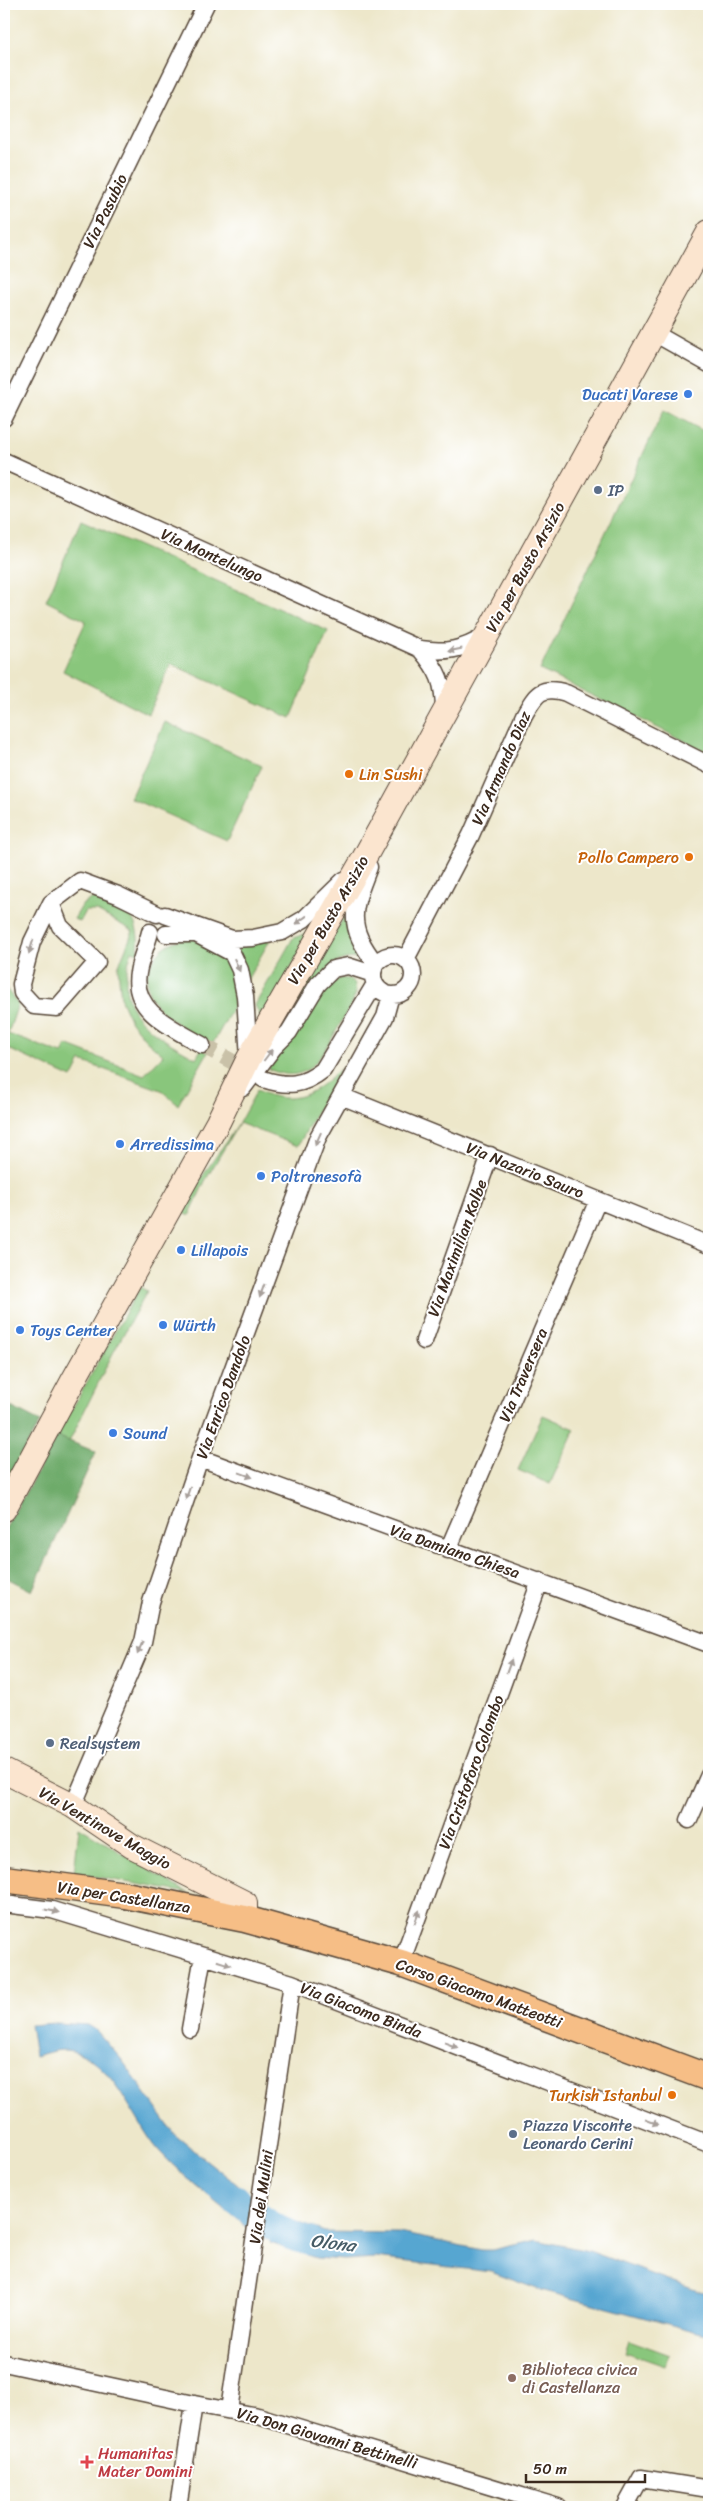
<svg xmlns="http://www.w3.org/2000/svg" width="713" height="2511" font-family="Sriracha,sans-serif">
  <rect width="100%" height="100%" fill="#fff"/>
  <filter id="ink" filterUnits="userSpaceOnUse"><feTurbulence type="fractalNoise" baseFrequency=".02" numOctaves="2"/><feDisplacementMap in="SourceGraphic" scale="10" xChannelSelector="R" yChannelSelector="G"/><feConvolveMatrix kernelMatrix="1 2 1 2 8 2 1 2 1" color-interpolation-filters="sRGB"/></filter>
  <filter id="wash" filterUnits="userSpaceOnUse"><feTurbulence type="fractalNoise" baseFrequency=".0096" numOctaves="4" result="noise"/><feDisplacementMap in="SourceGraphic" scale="20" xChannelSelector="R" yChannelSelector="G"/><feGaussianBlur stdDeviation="1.12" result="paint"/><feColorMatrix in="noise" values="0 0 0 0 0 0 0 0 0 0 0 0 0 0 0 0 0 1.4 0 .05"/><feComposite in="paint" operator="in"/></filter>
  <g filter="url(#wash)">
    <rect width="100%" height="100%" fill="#ede7ca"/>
    <path fill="#89c67b" stroke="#62784c" d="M664,410L709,434V753L540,670Z
      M81,520L328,631L291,718L171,664L148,714L63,671L86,621L46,601Z
      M165,722L262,766L227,841L130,798Z
      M95,897C127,902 141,920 138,953L132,951C111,1011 149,1032 196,1058L206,1041C176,1025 130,999 153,960C160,949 170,941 184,939C194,938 200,941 209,946C234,960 241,978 234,1006L178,1105L161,1090L81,1061L72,1078L4,1047V986L18,1004L8,1034L62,1054L66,1045L144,1075L163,1055L146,1040L131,1022L121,1000L118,967L133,931L97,911H86L80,922L74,919L83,904Z
      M345,915L351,943L360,959C330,953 316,984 300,1005L292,1009Z
      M311,932L262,1021L255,1005L293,938Z
      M270,940L247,980L230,943Z
      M341,978L349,979L355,984L356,994C350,1008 341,1022 334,1035C317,1064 305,1085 268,1069C280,1047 319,987 341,978Z
      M341,1068L298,1146L239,1123L205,1181L189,1216L181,1212L197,1184L239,1123L257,1090C293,1108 315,1094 341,1068Z
      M140,1287L147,1291L111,1357L69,1442L57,1436Z
      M543,1415L575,1429L550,1484L518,1470Z
      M79,1827L188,1893L74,1873Z
      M629,2340L670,2355L665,2366L625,2352Z"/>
    <path fill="#6eab6b" stroke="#546a44" d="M11,1407L40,1422L4,1486V1421Z
      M57,1436L96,1452L32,1591L7,1578L4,1583V1531Z"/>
    <path fill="#57a6d1" stroke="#496878" d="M56,2023L88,2025L96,2030L122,2060L175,2135L253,2197L248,2228C219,2203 187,2181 161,2153C134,2124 114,2060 72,2051C60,2048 47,2053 35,2056L30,2025Z
      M274,2214L325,2232L399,2233L482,2250H492L536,2240L589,2251L709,2295V2335L537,2289L491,2272L376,2258L344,2260L316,2258L270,2243Z"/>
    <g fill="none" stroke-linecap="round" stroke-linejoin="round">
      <path stroke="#57a6d1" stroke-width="29" d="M235,2199C258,2218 279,2233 308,2241"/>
    </g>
  </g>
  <g filter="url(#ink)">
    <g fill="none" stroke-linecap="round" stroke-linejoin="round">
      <path stroke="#c9c1a8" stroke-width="16" stroke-dasharray="16 8" stroke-linecap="butt" d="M202,1045L253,1073"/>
      <defs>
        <path id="street" d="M654,333L709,364
          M4,418L206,4
          M4,461L420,649C445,653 463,650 485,636
          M420,649C439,671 444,683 444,712
          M369,867C352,910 346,925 376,964
          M51,903L60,926L97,962L57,1008L34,1006L22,993L21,984L32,942L51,903L80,881L118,895L157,914
          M165,915L232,939L253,938L282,932L304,919L344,880
          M150,932C147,945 140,959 138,973C131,1012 175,1029 202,1045
          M166,934H196L232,953L240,970L245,996L249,1058
          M373 975a20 20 0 1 1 40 0a20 20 0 1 1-40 0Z
          M406,959L471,835L524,715C536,694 541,685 566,693L709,765
          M263,1079C287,1087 303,1086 323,1070L375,984
          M243,1088L274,1047L289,1032L318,984L333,969L348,966L373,974
          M341,1096L709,1245
          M424,1341L490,1155
          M200,1458L709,1644
          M448,1550L598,1200
          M73,1806L143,1642L151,1602L200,1458L318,1137L385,1017L391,995
          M689,1820L709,1775
          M4,1904L52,1910L292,1983L709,2144
          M401,1963L540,1581
          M190,2029L203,1956
          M4,2363L194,2404L258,2416L558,2507
          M229,2410L292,1983
          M178,2507L194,2404
          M625,2507L641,2478L709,2489"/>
        <path id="secondary" d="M4,1509L74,1379L218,1122L249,1058L362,862L709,232
          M4,1771L73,1806L132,1846L245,1903V1919"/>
        <path id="primary" d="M4,1879L125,1895L245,1919L401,1963L709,2078"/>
      </defs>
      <use href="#street" stroke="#564638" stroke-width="19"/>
      <use href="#secondary" stroke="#564638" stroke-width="26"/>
      <use href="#primary" stroke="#564638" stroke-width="29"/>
      <use href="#street" stroke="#fff" stroke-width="16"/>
      <use href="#secondary" stroke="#fbe5cf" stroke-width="24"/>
      <use href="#primary" stroke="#f6be86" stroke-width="26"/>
    </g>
    <defs><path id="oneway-solid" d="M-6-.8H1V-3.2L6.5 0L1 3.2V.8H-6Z" transform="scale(1.25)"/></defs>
    <g fill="#a79f9a">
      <use href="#oneway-solid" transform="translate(455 650) rotate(169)"/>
      <use href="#oneway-solid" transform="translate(301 920) rotate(144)"/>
      <use href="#oneway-solid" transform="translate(31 947) rotate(108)"/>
      <use href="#oneway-solid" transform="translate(237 965) rotate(66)"/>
      <use href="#oneway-solid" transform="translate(268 1055) rotate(-53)"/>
      <use href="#oneway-solid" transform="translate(318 1139) rotate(114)"/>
      <use href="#oneway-solid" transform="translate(262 1291) rotate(110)"/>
      <use href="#oneway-solid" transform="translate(246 1475) rotate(20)"/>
      <use href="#oneway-solid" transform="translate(188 1493) rotate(109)"/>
      <use href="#oneway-solid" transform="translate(140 1648) rotate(112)"/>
      <use href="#oneway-solid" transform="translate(509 1666) rotate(-70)"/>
      <use href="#oneway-solid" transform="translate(52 1911) rotate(12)"/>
      <use href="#oneway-solid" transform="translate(417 1917) rotate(-70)"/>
      <use href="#oneway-solid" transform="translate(224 1963) rotate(17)"/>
      <use href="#oneway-solid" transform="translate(451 2045) rotate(21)"/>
      <use href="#oneway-solid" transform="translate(652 2122) rotate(21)"/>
    </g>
  </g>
  <g fill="#3f7fe0" stroke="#fff" stroke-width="2">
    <circle cx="688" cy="394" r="5"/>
    <circle cx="120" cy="1144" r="5"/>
    <circle cx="261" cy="1176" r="5"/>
    <circle cx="181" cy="1250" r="5"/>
    <circle cx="163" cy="1325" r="5"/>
    <circle cx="20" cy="1330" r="5"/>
    <circle cx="113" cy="1433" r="5"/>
  </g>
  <g fill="#5c6f8a" stroke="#fff" stroke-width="2">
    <circle cx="598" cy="490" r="5"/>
    <circle cx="50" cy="1743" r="5"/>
    <circle cx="513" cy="2134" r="5"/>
  </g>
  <g fill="#e8710a" stroke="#fff" stroke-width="2">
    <circle cx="349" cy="774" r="5"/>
    <circle cx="689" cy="857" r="5"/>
    <circle cx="672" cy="2095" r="5"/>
  </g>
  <circle fill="#8d6e63" stroke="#fff" stroke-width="2" cx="512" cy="2378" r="5"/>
  <path fill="#e0444e" stroke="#fff" stroke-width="2" d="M84.5 2454.5h5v5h5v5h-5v5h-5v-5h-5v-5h5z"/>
  <g text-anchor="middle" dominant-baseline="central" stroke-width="4" stroke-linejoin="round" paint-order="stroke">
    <g font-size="16" fill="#3b2a1e" stroke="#fff">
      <text transform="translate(105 211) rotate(-64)">Via Pasubio</text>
      <text transform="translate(212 555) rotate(24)">Via Montelungo</text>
      <text transform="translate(525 567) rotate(-61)">Via per Busto Arsizio</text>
      <text transform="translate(501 768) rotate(-66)">Via Armando Diaz</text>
      <text transform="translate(328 920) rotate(-60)">Via per Busto Arsizio</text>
      <text transform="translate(525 1170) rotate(22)">Via Nazario Sauro</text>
      <text transform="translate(457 1248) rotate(-70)">Via Maximilian Kolbe</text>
      <text transform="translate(523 1375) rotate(-67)">Via Traversera</text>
      <text transform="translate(223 1397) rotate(-70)">Via Enrico Dandolo</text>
      <text transform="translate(455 1551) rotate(19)">Via Damiano Chiesa</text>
      <text transform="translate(471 1772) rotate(-70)">Via Cristoforo Colombo</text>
      <text transform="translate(105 1828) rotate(30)">Via Ventinove Maggio</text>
      <text transform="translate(124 1897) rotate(9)">Via per Castellanza</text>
      <text transform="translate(479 1993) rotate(20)">Corso Giacomo Matteotti</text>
      <text transform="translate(361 2010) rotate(21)">Via Giacomo Binda</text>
      <text transform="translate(261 2197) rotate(-82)">Via dei Mulini</text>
      <text transform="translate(327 2438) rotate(16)">Via Don Giovanni Bettinelli</text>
    </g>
    <g font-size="16" fill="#366cbe" stroke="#fff" text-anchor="start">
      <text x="678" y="394" text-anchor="end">Ducati Varese</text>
      <text x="130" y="1144">Arredissima</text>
      <text x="271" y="1176">Poltronesofà</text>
      <text x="191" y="1250">Lillapois</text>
      <text x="173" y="1325">Würth</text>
      <text x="30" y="1330">Toys Center</text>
      <text x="123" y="1433">Sound</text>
    </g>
    <g font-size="16" fill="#4e5e75" stroke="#fff" text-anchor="start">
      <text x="608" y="490">IP</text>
      <text x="60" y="1743">Realsystem</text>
      <text x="523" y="2125">Piazza Visconte<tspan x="523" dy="18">Leonardo Cerini</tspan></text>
    </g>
    <g font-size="16" fill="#c56008" stroke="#fff" text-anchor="end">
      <text x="359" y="774" text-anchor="start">Lin Sushi</text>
      <text x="679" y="857">Pollo Campero</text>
      <text x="662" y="2095">Turkish Istanbul</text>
    </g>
    <g font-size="16" fill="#785e54" stroke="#fff" text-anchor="start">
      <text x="522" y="2369">Biblioteca civica<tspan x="522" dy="18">di Castellanza</tspan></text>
    </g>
    <g font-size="16" fill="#be3a42" stroke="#fff" text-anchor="start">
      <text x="98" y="2453">Humanitas<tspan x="98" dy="18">Mater Domini</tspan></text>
    </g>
    <g font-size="18" font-style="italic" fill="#465c66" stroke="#fff">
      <text transform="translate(333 2243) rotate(7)">Olona</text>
    </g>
  </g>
  <rect width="713" height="2511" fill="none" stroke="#fff" stroke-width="20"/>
  <path d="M526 2474v8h119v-8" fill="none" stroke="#3b2a1e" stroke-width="2.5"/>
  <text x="533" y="2474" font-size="15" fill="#3b2a1e" stroke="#ffffff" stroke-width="4" paint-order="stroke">50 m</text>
</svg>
